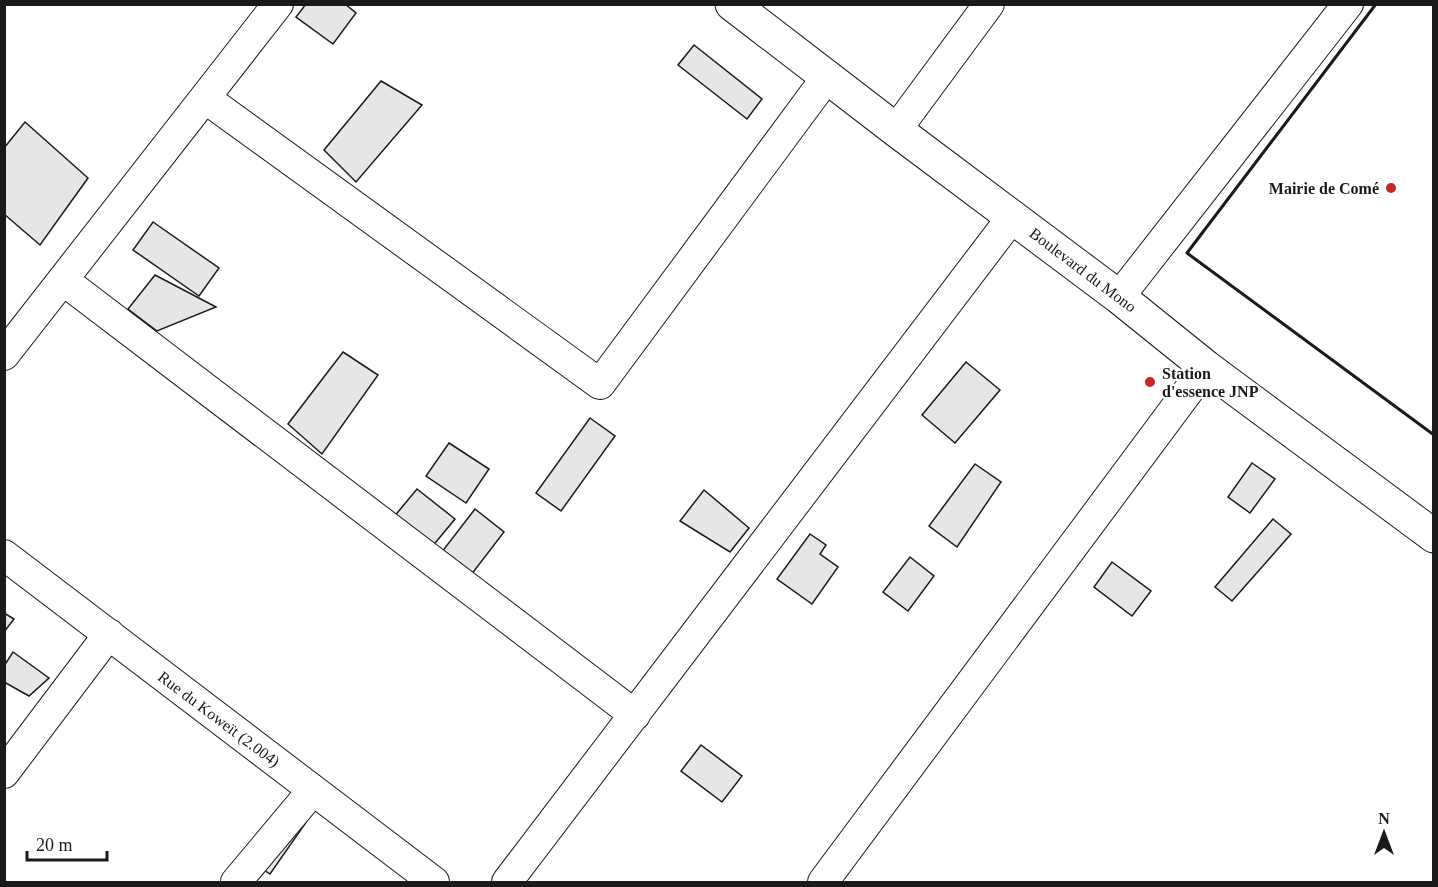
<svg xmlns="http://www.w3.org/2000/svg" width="1438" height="887" font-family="Georgia,serif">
  <rect width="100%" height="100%" fill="#fff"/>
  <path fill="#e6e6e6" stroke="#1a1a1a" stroke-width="1.5" d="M306,4H345L356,13L333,44L296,17Z
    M694,45L762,99L747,119L678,65Z
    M381,81L422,105L356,182L324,150Z
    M25,122L88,178L40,245L4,214V148Z
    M153,222L219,268L199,296L133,250Z
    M155,275L216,307L157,331L128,309Z
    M343,352L378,375L322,454L288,424Z
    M966,362L1000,390L955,443L922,415Z
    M590,418L615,436L561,511L536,493Z
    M449,443L489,469L466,503L426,476Z
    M1252,463L1275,479L1250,513L1228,497Z
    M975,464L1001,482L957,547L929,526Z
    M417,489L455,519L431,548L393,518Z
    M704,490L749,528L730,552L680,521Z
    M475,509L504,532L471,575L441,553Z
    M1273,519L1291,534L1232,601L1215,587Z
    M810,534L826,545L820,554L838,567L812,604L777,579Z
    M910,557L934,576L908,611L883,592Z
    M1112,562L1151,591L1132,616L1094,587Z
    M4,613L14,619L4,632Z
    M13,652L49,678L29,696L4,682V666Z
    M701,745L742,776L722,802L681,771Z
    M295,812L307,821L270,874L258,866Z"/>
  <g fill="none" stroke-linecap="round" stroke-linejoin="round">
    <defs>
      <path id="minor" d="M205,98L600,384L827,77
        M896,130L989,4
        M63,280L635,715
        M1119,297L1348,4
        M4,355L278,4
        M4,555L434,882
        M4,773L109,634
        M236,882L313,790
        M507,882L1013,216
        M823,882L1206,367"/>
      <path id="major" d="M732,4L896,130L1119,297L1206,367L1434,536"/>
    </defs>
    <use href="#minor" stroke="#1a1a1a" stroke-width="32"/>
    <use href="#major" stroke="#1a1a1a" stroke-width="35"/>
    <use href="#minor" stroke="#fff" stroke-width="30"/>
    <use href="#major" stroke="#fff" stroke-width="33"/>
    <path stroke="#1a1a1a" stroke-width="3" d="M1376,4L1187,253L1434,435"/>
  </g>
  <g fill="#c62828" stroke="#fff" stroke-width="2">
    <circle cx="1391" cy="188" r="6"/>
    <circle cx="1150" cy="382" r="6"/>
  </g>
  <g text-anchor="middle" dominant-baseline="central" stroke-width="4.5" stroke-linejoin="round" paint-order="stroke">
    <g font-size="16" font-weight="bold" fill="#1a1a1a" stroke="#fff" text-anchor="end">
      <text x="1379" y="188">Mairie de Comé</text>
      <text x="1162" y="373" text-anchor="start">Station<tspan x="1162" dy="18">d'essence JNP</tspan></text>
    </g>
    <g font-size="16" fill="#1a1a1a" stroke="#fff">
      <text transform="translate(1083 270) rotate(37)">Boulevard du Mono</text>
      <text transform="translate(219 719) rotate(37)">Rue du Koweït (2.004)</text>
    </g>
  </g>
  <rect width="1438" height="887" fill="none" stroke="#1a1a1a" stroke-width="12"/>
  <g transform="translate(1384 833)" stroke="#ffffff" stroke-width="4.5" paint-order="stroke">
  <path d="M0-4.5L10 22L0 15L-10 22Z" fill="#1a1a1a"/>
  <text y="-9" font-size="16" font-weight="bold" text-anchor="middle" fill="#1a1a1a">N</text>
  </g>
  <path d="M27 851v9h80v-9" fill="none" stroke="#1a1a1a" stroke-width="3"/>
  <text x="36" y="851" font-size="18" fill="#1a1a1a" stroke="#ffffff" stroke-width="4.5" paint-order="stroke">20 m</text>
</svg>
